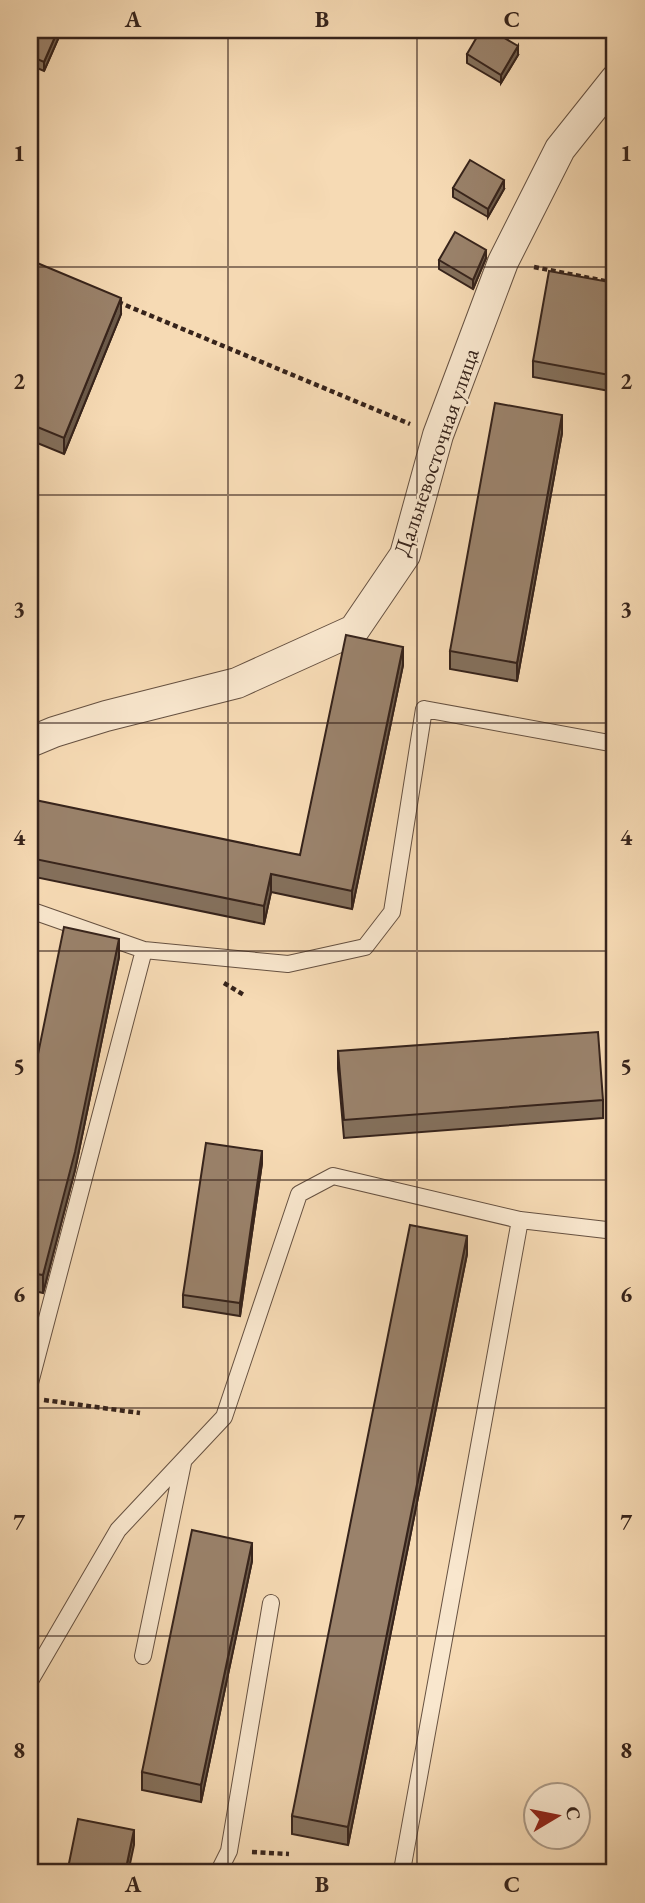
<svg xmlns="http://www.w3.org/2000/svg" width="645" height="1903" font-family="'EB Garamond',serif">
  <rect width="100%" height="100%" fill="#f6dab4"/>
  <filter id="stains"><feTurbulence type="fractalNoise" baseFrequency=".00286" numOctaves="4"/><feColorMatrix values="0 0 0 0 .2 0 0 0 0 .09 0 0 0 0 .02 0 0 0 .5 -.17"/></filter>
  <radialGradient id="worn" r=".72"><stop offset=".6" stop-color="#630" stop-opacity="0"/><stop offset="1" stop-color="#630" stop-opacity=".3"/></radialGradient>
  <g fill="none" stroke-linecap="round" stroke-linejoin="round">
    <defs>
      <path id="service" d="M30,910L144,950L288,964L365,947L392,912L424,709L615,744
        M30,1383L144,950
        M143,1656L183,1463
        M30,1681L118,1530L224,1417L299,1194L333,1176L520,1220L615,1231
        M403,1865L520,1220
        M218,1873L229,1851L271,1603"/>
      <path id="minor" d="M30,742L54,732L106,716L237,683L354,630L405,555L438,435L503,262L560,149L615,80"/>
    </defs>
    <use href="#service" stroke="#665141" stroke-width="18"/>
    <use href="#minor" stroke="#665141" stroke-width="32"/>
    <path stroke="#36231b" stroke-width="4.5" stroke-dasharray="5 3.5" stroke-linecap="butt" d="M534,267L615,283
      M118,302L410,424
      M224,983L244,995
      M44,1400L140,1413
      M252,1852L289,1854"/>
    <use href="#service" stroke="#f9e7ce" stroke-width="16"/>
    <use href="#minor" stroke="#f9e7ce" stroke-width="30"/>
  </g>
  <path fill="#84705c" stroke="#36231b" stroke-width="2" d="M30,30H62L44,71L30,65Z
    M467,54L518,55L501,83L467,63Z
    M453,188L504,189L488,217L453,197Z
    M486,258L473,289L439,269V260Z
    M30,260L121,314L64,454L30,440Z
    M615,283V392L533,377V361Z
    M562,433L517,681L450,669V651Z
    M403,665L352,909L271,892L264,924L30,876V825L300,855Z
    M119,957L75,1170L43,1293L30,1290V1093Z
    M338,1051L603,1100V1118L344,1138L338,1069Z
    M262,1163L240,1316L183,1307V1295Z
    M467,1254L348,1845L292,1834V1816Z
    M252,1561L201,1802L142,1790V1772Z"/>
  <path fill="#6c5b4b" stroke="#36231b" stroke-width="2" d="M58,30H62L44,71V62Z
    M518,46V55L501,83V75Z
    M504,180V189L488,217V209Z
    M486,250V258L473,289V280Z
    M121,298V314L64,454V438Z
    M562,415V433L517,681V663Z
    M403,647V665L352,909V891Z
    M271,874V892L264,924V906Z
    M119,939V957L75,1170L43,1293V1275Z
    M262,1151V1163L240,1316V1303Z
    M467,1236V1254L348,1845V1827Z
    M252,1543V1561L201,1802V1785Z
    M134,1830V1845L128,1873H125Z"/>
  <path fill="#9a826b" stroke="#36231b" stroke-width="2" d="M30,30H58L44,62L30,56Z
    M481,30H491L518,46L501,75L467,54Z
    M470,160L504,180L488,209L453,188Z
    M455,232L486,250L473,280L439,260Z
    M30,260L121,298L64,438L30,424Z
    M549,271L615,283V376L533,361Z
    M495,403L562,415L517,663L450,651Z
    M346,635L403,647L352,891L271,874L264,906L30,858V825L35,800L300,855Z
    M64,927L119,939L75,1152L43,1275L30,1273V1093Z
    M598,1032L603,1100L344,1120L338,1051Z
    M206,1143L262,1151L240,1303L183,1295Z
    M410,1225L467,1236L348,1827L292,1816Z
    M192,1530L252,1543L201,1785L142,1772Z
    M78,1819L134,1830L125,1873H67Z"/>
  <path fill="none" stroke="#36231b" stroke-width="2" stroke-opacity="0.55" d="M228,30V1873M417,30V1873M30,267H615M30,495H615M30,723H615M30,951H615M30,1180H615M30,1408H615M30,1636H615"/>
  <g text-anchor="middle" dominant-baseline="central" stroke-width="5" stroke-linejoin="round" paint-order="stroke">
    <g font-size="23" fill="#36231b" stroke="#f9e7ce">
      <text transform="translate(436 452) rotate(-71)">Дальневосточная улица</text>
    </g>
  </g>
  <rect width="645" height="1903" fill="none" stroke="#f6dab4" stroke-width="77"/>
  <g transform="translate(557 1816) rotate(80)"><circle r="33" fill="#f9e7ce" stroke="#ab9986" stroke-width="2"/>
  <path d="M0-5L12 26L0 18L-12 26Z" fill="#8f2418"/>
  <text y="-10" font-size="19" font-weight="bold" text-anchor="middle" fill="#36231b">С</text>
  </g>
  <rect x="38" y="38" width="568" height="1826" fill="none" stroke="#36231b" stroke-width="2.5"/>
  <g font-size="23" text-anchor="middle" font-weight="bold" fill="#36231b">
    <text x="133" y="27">A</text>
    <text x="322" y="27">B</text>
    <text x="512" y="27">C</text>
    <text x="19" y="161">1</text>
    <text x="626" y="161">1</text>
    <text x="19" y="389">2</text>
    <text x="626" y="389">2</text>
    <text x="19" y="617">3</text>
    <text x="626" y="617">3</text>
    <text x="19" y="845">4</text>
    <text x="626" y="845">4</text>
    <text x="19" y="1074">5</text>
    <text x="626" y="1074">5</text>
    <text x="19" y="1302">6</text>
    <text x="626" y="1302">6</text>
    <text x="19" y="1530">7</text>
    <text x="626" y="1530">7</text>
    <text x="19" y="1758">8</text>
    <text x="626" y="1758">8</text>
    <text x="133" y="1892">A</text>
    <text x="322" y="1892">B</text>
    <text x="512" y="1892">C</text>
  </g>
  <rect width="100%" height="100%" filter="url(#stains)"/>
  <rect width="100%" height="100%" fill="url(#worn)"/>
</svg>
